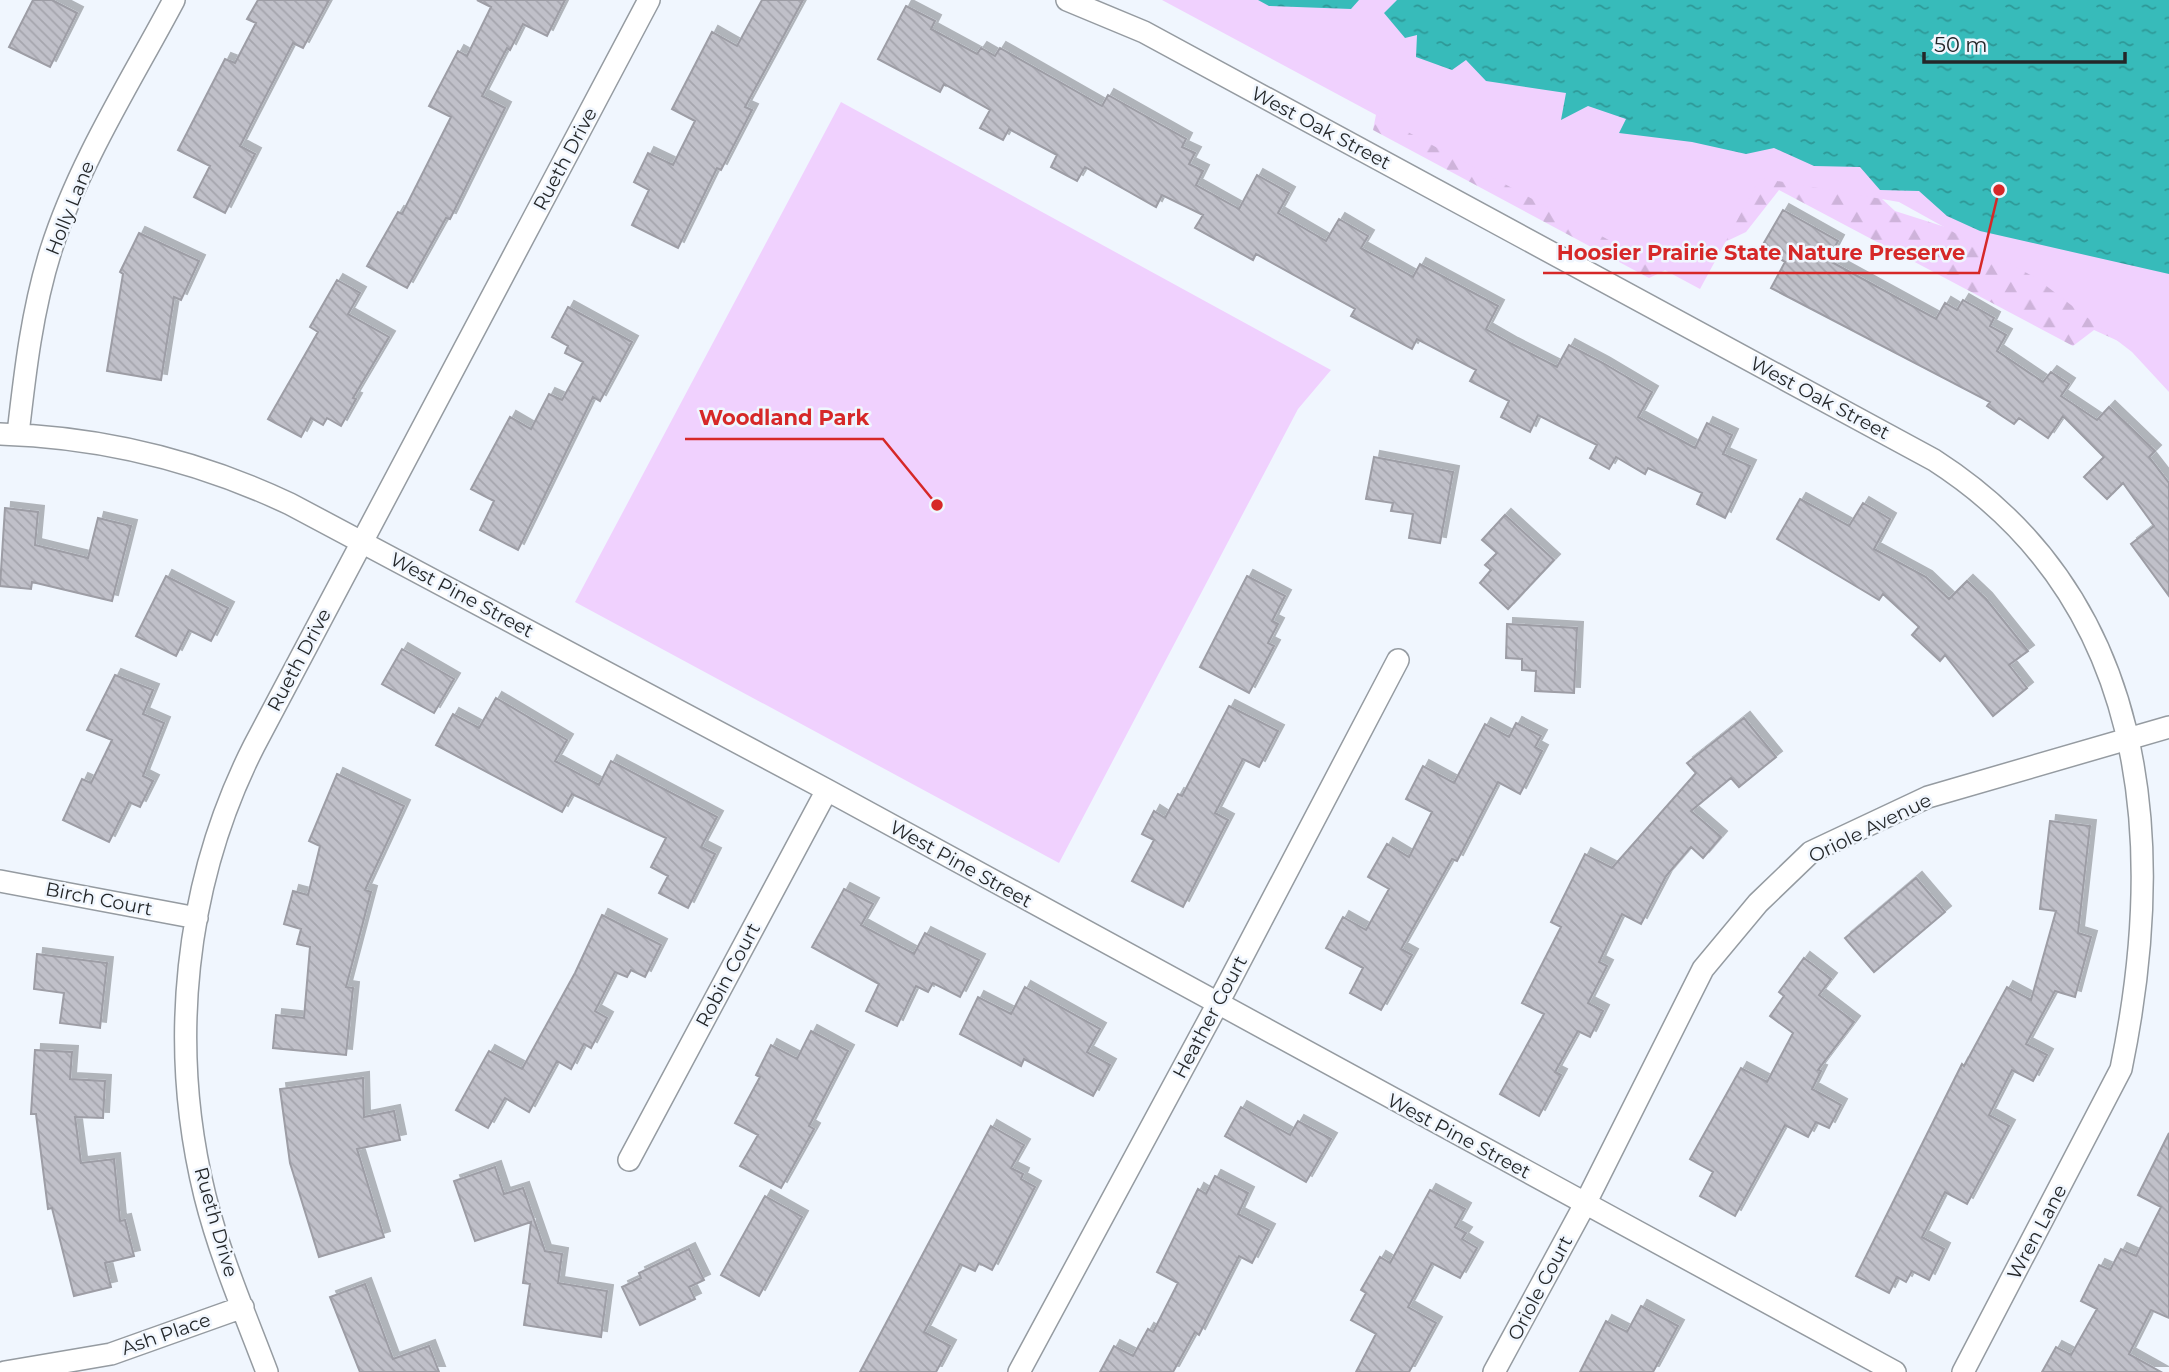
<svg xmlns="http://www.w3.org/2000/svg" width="2169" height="1372" font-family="Montserrat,sans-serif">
  <defs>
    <pattern id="forest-firs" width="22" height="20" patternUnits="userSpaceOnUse" patternTransform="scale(1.75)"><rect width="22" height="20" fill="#f0d1fe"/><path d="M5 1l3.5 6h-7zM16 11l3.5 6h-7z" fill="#ceb3da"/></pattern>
    <pattern id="water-ripples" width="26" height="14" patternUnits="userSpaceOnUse" patternTransform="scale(1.75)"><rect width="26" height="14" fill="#37bbba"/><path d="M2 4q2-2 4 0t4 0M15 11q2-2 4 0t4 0" fill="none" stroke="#2e9897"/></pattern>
    <pattern id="building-back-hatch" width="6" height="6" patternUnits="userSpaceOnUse" patternTransform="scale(1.75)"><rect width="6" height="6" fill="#c0c0c9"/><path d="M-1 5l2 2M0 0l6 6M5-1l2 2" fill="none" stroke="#a5a5ad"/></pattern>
    <filter id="shadow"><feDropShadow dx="6" dy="-6" stdDeviation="0" flood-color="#0004"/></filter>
  </defs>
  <rect width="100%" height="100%" fill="#f0f6fe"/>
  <path fill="url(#forest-firs)" d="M1381,89L1855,174L1895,211L2169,298L2138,350L2094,330L2073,346L1779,190L1746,232L1649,278L1373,130Z"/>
  <path fill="#f0d1fe" d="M1162,0H2169V392L2132,352L2036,278L1899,202L1760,178L1700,289Z
    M841,102L1331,370L1298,409L1059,863L575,602Z"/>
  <path fill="url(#water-ripples)" d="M1258,0H1359L1351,9L1269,6Z
    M1397,0H2169V274L1980,231L1947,216L1919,191L1880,190L1860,167L1814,166L1774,148L1746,154L1692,142L1619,133L1626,119L1588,106L1561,120L1566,93L1486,81L1466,60L1452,70L1416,57L1417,35L1405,38L1384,13Z"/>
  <path fill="url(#building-back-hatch)" stroke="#9d9da5" stroke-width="2" filter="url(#shadow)" d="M33,0H52L77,13L50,67L9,47Z
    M258,0H329L303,48L293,43L240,146L255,154L225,213L194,197L210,166L178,150L225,59L235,63L256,23L247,19Z
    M477,0H565L547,36L523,24L510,50L507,48L482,96L505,108L450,219L446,218L407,288L367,266L398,212L402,214L451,117L429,106L458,51L467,56L491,7Z
    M762,0H803L745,107L752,110L721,170L717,168L678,248L632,225L649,190L634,182L648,153L673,165L695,121L672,109L712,32L737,46Z
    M906,6L935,21L931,29L977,54L981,48L995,56L1000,48L1102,106L1108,95L1186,139L1182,147L1195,153L1189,164L1203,171L1196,185L1239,209L1257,175L1289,193L1278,213L1326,241L1339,219L1368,236L1361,248L1413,277L1420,264L1498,306L1486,329L1512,344L1557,367L1569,345L1603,363L1652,392L1638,417L1695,448L1707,423L1732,435L1723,454L1750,466L1725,518L1697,504L1702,493L1648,468L1645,474L1616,457L1609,469L1590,458L1597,445L1538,415L1530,432L1501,417L1509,401L1470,381L1476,370L1417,339L1412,349L1351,316L1355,309L1256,254L1253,260L1195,228L1203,215L1162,195L1156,207L1085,167L1077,181L1051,167L1057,155L1009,129L1003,140L980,128L990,110L944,84L940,92L878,59Z
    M1783,210L1838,241L1828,260L1936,319L1945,303L1957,310L1963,300L1994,318L1990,326L2006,335L1997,351L2043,382L2051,372L2069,384L2061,396L2097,420L2109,407L2155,451L2149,457L2169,483V596L2131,544L2154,526L2123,483L2107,499L2084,477L2104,457L2063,416L2048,438L2019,418L2014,424L1987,406L1990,402L1771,288L1785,262L1761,248Z
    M139,233L199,261L181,300L174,297L161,380L107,371L123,274L120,272Z
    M337,280L360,293L348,314L389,337L353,398L356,399L341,426L327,418L323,425L311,418L301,437L268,419L318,332L310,327Z
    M568,307L632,342L600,401L593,397L518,550L480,530L494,501L471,489L510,417L531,429L549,394L562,400L583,362L565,353L568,346L552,337Z
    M1374,457L1453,472L1440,543L1409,538L1413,514L1391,511L1393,503L1366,499Z
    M1800,499L1849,526L1863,503L1890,519L1874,549L1926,577L1949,599L1967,581L1986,599L2028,651L2009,665L2027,688L1993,716L1945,655L1940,661L1912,635L1919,627L1883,594L1879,600L1777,539Z
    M5,508L38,512L35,545L88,558L98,518L131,526L112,601L32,582L31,589L0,586Z
    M1505,515L1554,560L1508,609L1480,583L1491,570L1485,565L1497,553L1482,540Z
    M166,576L228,608L211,641L189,630L176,656L136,636Z
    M1247,576L1285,596L1272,621L1278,624L1268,643L1274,646L1249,693L1200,667Z
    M1507,624L1577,628L1574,693L1535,691L1536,671L1522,670V659L1506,658Z
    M402,649L454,679L434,713L382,684Z
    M115,675L153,690L143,714L164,723L143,776L153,781L140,807L129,802L109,842L63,820L82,779L91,783L112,740L87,730Z
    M496,698L567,740L555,761L599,785L611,761L717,817L701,847L715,854L688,908L659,893L668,876L651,867L666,838L572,794L562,812L436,745L453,714L479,728Z
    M1229,706L1278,731L1259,767L1243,759L1215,813L1228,820L1183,907L1132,881L1154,840L1142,834L1154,811L1165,818L1178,794L1182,796Z
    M1744,718L1776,757L1739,787L1731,778L1691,811L1721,837L1703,858L1691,847L1666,876L1641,924L1622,914L1599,962L1607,966L1588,1003L1603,1011L1590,1037L1578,1031L1555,1072L1561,1075L1539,1116L1500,1094L1544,1014L1522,1003L1561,927L1551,922L1585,854L1612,868L1696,773L1687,763Z
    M1516,723L1541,736L1535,747L1542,751L1520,794L1498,782L1457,861L1452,859L1401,949L1412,955L1381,1010L1350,993L1363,968L1326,948L1343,917L1366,930L1389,889L1368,877L1387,844L1409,857L1432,812L1406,799L1423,766L1454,783L1485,724L1509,737Z
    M337,774L404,806L365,890L371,892L346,987L353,988L346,1055L273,1048L276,1015L304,1018L310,947L297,944L301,929L284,924L293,891L308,895L320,846L309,841Z
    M2050,821L2090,826L2078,933L2091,937L2075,997L2055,991L2026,1044L2047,1055L2033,1081L2012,1070L1989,1115L2009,1126L1967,1204L1945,1192L1922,1237L1944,1249L1929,1280L1912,1271L1906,1282L1897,1277L1889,1293L1856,1276L1962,1064L1964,1066L2007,987L2031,1000L2056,911L2040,909Z
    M1916,878L1945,912L1874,972L1845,938Z
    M844,889L873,904L861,925L914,954L925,933L979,960L960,997L933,983L928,992L916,986L897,1026L866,1011L879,984L812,947Z
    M602,915L661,945L645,977L631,970L627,977L615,972L595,1011L607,1018L591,1048L584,1044L571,1069L557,1061L529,1112L505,1098L488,1128L456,1110L489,1051L522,1069L575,973Z
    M37,954L107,963L100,1028L60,1023L64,993L34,989Z
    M1804,958L1831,979L1819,995L1854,1022L1818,1070L1821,1071L1812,1089L1841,1105L1829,1128L1816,1122L1808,1137L1785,1125L1735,1216L1700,1196L1713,1172L1690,1159L1741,1068L1767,1082L1793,1033L1770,1016L1784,996L1779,992Z
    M1025,987L1100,1029L1087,1052L1110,1065L1093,1096L1024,1059L1021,1066L960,1034L978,997L1011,1014Z
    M811,1031L848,1051L809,1126L814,1129L781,1188L740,1166L758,1135L735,1123L760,1077L756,1075L771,1045L797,1059Z
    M35,1050L72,1052L70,1079L105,1081L103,1118L75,1117L81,1163L114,1159L120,1221L125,1220L134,1256L105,1263L111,1287L74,1296L52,1208L48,1209L36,1114H31Z
    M363,1078L364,1117L394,1111L400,1140L357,1149L384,1237L319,1257L290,1163L280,1089Z
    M1241,1107L1290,1135L1298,1121L1331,1139L1306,1182L1225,1136Z
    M991,1126L1024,1145L1011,1168L1023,1174L1021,1179L1035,1187L992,1270L979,1263L975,1271L960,1264L924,1332L950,1346L936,1372H860Z
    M2169,1133V1318L2151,1310L2129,1354L2161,1372H2042L2056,1347L2071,1355L2097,1309L2081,1301L2099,1265L2110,1270L2121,1249L2136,1256L2161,1207L2138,1195Z
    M495,1167L504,1194L523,1188L545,1251L562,1254L558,1283L607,1291L601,1337L524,1325L530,1284L523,1283L531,1222L475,1241L454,1181Z
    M1215,1176L1248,1193L1238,1214L1269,1230L1252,1263L1239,1256L1199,1335L1195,1332L1173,1372H1100L1114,1346L1133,1356L1148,1329L1153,1332L1178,1283L1157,1272L1198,1189L1206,1194Z
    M1430,1190L1465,1209L1455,1227L1466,1233L1462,1239L1477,1248L1460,1278L1432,1263L1408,1307L1436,1323L1409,1372H1356L1376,1334L1351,1320L1366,1293L1361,1290L1380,1257L1390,1263Z
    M765,1196L802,1217L759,1296L721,1275Z
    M689,1249L704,1280L689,1287L695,1299L640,1325L622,1287L641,1278L639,1273Z
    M365,1284L393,1359L429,1346L439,1372H360L330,1297Z
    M1641,1306L1678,1326L1653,1372H1580L1606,1321L1627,1332Z"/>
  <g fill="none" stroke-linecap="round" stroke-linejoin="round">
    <defs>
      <path id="street" d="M1067,0L1144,32L1934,460C2147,597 2169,836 2121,1069L1963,1372
        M0,434C101,437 199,461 290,504L827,790L1895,1372
        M18,434C25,372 32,310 51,250C79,162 131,81 174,0
        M0,881L197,918
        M629,1160L827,790
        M5,1372L111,1354L243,1307
        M267,1372C245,1314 220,1256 205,1196C168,1046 184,884 254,746L649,0
        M1019,1372L1217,1005L1398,660
        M1494,1372L1585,1204L1703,969L1758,903L1811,852L1928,797L2169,727"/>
    </defs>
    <use href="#street" stroke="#959ba1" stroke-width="24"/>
    <use href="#street" stroke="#fff" stroke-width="21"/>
  </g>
  <g text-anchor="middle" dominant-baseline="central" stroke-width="5" stroke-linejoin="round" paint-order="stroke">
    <g font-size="19" fill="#242729" stroke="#f0f6fe">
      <text transform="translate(1321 128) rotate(28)">West Oak Street</text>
      <text transform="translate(565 159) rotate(-62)">Rueth Drive</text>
      <text transform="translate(70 208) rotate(-68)">Holly Lane</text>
      <text transform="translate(1820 398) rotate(28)">West Oak Street</text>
      <text transform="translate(462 595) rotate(28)">West Pine Street</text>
      <text transform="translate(299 660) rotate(-62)">Rueth Drive</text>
      <text transform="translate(1870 828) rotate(-26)">Oriole Avenue</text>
      <text transform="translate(961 864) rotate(29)">West Pine Street</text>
      <text transform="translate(99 899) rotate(11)">Birch Court</text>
      <text transform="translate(728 975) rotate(-62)">Robin Court</text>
      <text transform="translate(1210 1017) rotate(-62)">Heather Court</text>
      <text transform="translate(1459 1136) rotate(28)">West Pine Street</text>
      <text transform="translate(216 1222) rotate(74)">Rueth Drive</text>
      <text transform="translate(2037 1232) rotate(-62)">Wren Lane</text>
      <text transform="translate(1540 1288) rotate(-62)">Oriole Court</text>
      <text transform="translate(166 1334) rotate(-19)">Ash Place</text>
    </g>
  </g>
  <path fill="none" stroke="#d62828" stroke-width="2.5" d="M1999 190L1979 273H1543M937 505L883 439H685"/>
  <g fill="#d62828" stroke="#f0f6fe" stroke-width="2.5">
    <circle cx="1999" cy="190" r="7"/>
    <circle cx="937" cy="505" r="7"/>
  </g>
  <g font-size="21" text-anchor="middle" font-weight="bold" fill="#d62828" stroke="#f0f6fe" stroke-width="5" stroke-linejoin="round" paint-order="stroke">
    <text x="1761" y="260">Hoosier Prairie State Nature Preserve</text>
    <text x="784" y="425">Woodland Park</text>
  </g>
  <path d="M1924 52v10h201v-10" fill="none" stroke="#242729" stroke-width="3.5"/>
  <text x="1934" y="52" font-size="21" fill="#242729" stroke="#f0f6fe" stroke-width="5" paint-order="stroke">50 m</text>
</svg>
